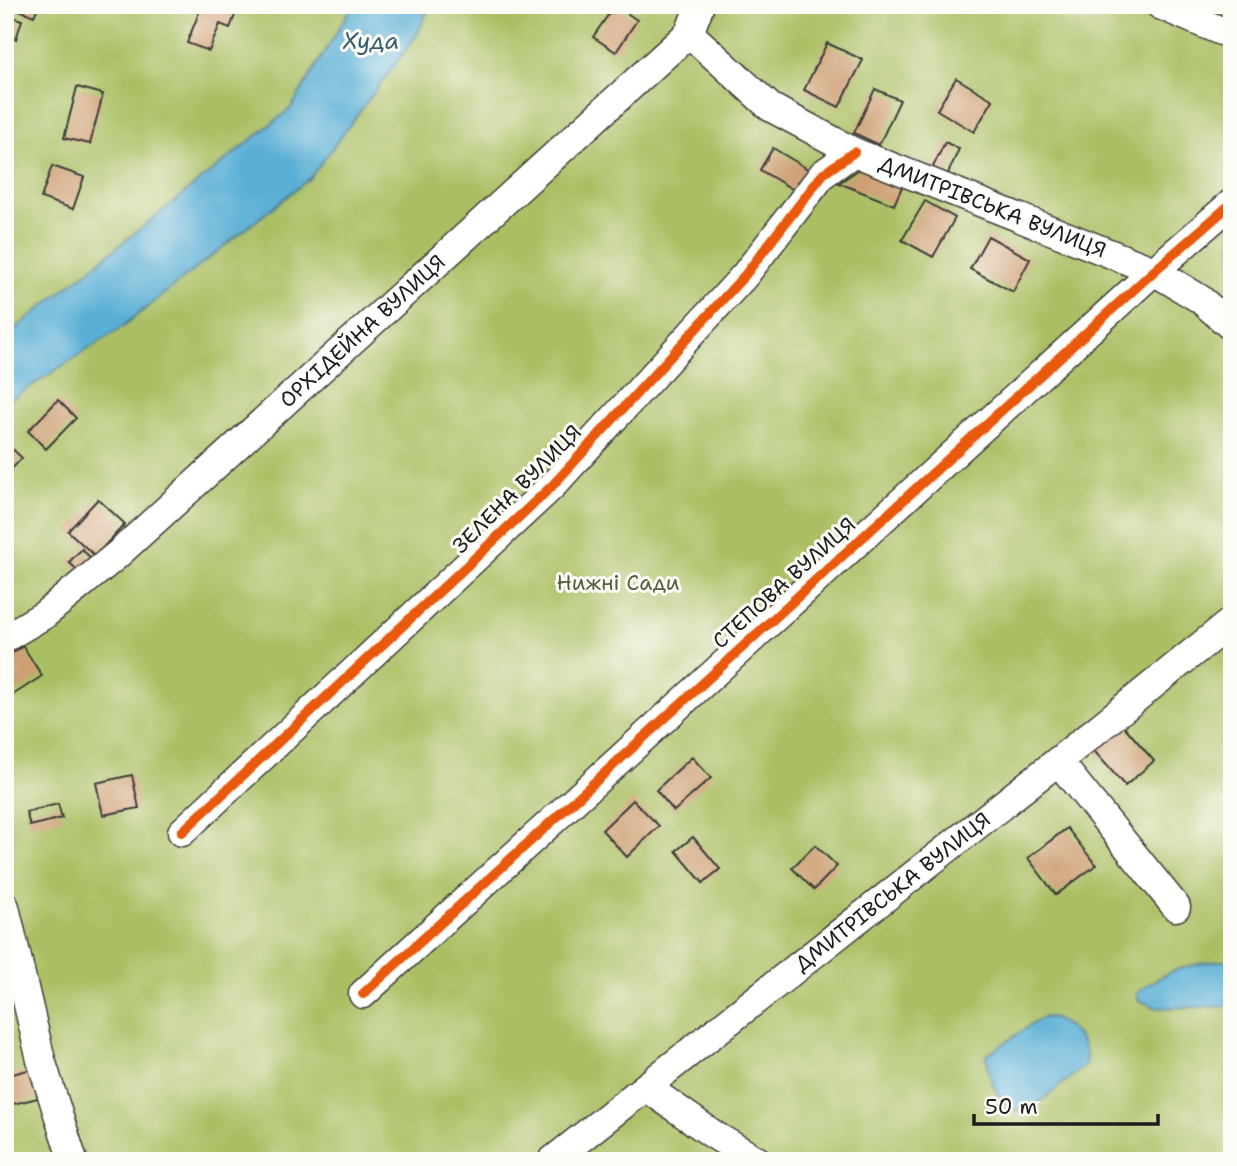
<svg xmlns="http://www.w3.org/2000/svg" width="1237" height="1166" font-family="'Shantell Sans',sans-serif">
  <rect width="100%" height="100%" fill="#fdfcf7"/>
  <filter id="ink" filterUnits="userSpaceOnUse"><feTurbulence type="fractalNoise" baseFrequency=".0143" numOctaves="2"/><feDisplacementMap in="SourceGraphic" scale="14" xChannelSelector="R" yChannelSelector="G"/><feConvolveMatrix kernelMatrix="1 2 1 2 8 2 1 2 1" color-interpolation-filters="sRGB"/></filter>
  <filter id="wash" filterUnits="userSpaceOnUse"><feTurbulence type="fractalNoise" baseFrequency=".00686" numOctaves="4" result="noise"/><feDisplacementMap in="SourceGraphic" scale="28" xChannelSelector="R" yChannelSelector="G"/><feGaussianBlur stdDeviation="1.57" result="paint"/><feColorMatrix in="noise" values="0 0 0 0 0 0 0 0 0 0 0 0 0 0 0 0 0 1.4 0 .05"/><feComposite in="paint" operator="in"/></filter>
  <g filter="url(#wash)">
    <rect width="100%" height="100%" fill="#f4eeda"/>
    <path fill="#aabf64" stroke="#636e40" stroke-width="2" d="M5,5H1232V1161H5Z"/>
    <path fill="#59aed5" stroke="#3a6578" stroke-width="2" d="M353,5H430L417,35L310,178L121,328L5,403V337L291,108Z
      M1232,960V1006L1158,1008L1138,1000V992C1166,969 1196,962 1232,960Z
      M1048,1017C1068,1022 1093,1045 1084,1067L1029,1110C1001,1116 987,1078 987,1055L1041,1018Z"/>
    <g id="blocks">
      <path fill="#cd9f73" d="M7,5H39L34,16Z
        M202,5H239L230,28L220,24L209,51L187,43Z
        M615,5L637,20L616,52L593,37Z
        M5,15L22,20L16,39L5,36Z
        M827,43L863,60L839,107L804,90Z
        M956,78L993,100L974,132L937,110Z
        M77,87L103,94L90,144L64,138Z
        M875,89L900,100L879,145L854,133Z
        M945,142L959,149L946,178L931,171Z
        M773,148L811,171L799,193L760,170Z
        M52,166L84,177L73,209L41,198Z
        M864,166L904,182L894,205L839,183Z
        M925,201L955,218L933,257L902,240Z
        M988,236L1030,259L1013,292L970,269Z
        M58,400L76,418L46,449L28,431Z
        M5,442L22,458L5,476Z
        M98,499L125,524L95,556L68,531Z
        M82,549L98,566L85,578L69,562Z
        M23,646L42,676L5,700V658Z
        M1117,718L1154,761L1125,786L1088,744Z
        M692,757L711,778L674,811L656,790Z
        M132,775L139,808L103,815L96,783Z
        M633,800L659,826L627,857L602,830Z
        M58,804L62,818L30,826L26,812Z
        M1067,828L1096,865L1056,895L1028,858Z
        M693,837L720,869L703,883L676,851Z
        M815,845L837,866L814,890L792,868Z
        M35,1068L42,1097L5,1106V1076Z"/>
    </g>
  </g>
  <g filter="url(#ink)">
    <use href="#blocks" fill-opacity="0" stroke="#3c3c38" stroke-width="2"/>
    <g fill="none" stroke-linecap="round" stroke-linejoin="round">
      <defs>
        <g id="minor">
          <path d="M1160,5L1221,31L1232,33"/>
          <path id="s1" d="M689,33L770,107L854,152L1154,271L1200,299L1232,327"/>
          <path id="s2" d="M5,638L44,615L117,555L689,33L700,5"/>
          <path d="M1058,761L1176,907"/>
          <path d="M182,832L552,486L745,275L823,174L854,152"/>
          <path d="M5,907L41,1060L73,1161"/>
          <path d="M363,994L1154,271L1232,203"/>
          <path d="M646,1087L714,1135L758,1161"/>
          <path id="s3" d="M552,1161L1058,761L1232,621"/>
        </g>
      </defs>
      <use href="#minor" stroke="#3c3c38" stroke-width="31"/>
      <use href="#minor" stroke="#fff" stroke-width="28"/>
      <defs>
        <path id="cycleway" d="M182,832L552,486L745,275L823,174L854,152
          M363,994L1154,271L1232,203"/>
      </defs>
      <use href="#cycleway" stroke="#fdfcf7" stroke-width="15"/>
      <use href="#cycleway" stroke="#e8590c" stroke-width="10"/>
    </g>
  </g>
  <g text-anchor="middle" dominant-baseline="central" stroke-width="6" stroke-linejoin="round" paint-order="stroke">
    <g font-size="21" fill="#1c1c1c" stroke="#fdfcf7">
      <text stroke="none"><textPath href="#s1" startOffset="354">ДМИТРІВСЬКА ВУЛИЦЯ</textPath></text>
      <text stroke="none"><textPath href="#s2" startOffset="472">ОРХІДЕЙНА ВУЛИЦЯ</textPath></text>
      <text transform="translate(517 489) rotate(-45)">ЗЕЛЕНА ВУЛИЦЯ</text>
      <text transform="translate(784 583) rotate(-42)">СТЕПОВА ВУЛИЦЯ</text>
      <text stroke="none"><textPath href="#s3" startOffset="434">ДМИТРІВСЬКА ВУЛИЦЯ</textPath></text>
    </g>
    <g font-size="21" fill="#555d39" stroke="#fdfcf7">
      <text x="618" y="583">Нижні Сади</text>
    </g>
    <g font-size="23" font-style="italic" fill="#375e6f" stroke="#fdfcf7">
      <text x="371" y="41">Худа</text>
    </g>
  </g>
  <rect width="1237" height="1166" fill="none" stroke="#fdfcf7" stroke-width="28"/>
  <path d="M974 1114v10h184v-10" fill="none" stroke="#1c1c1c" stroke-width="3.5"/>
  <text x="985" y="1114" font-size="21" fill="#1c1c1c" stroke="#fdfcf7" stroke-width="5" paint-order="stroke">50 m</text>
</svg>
